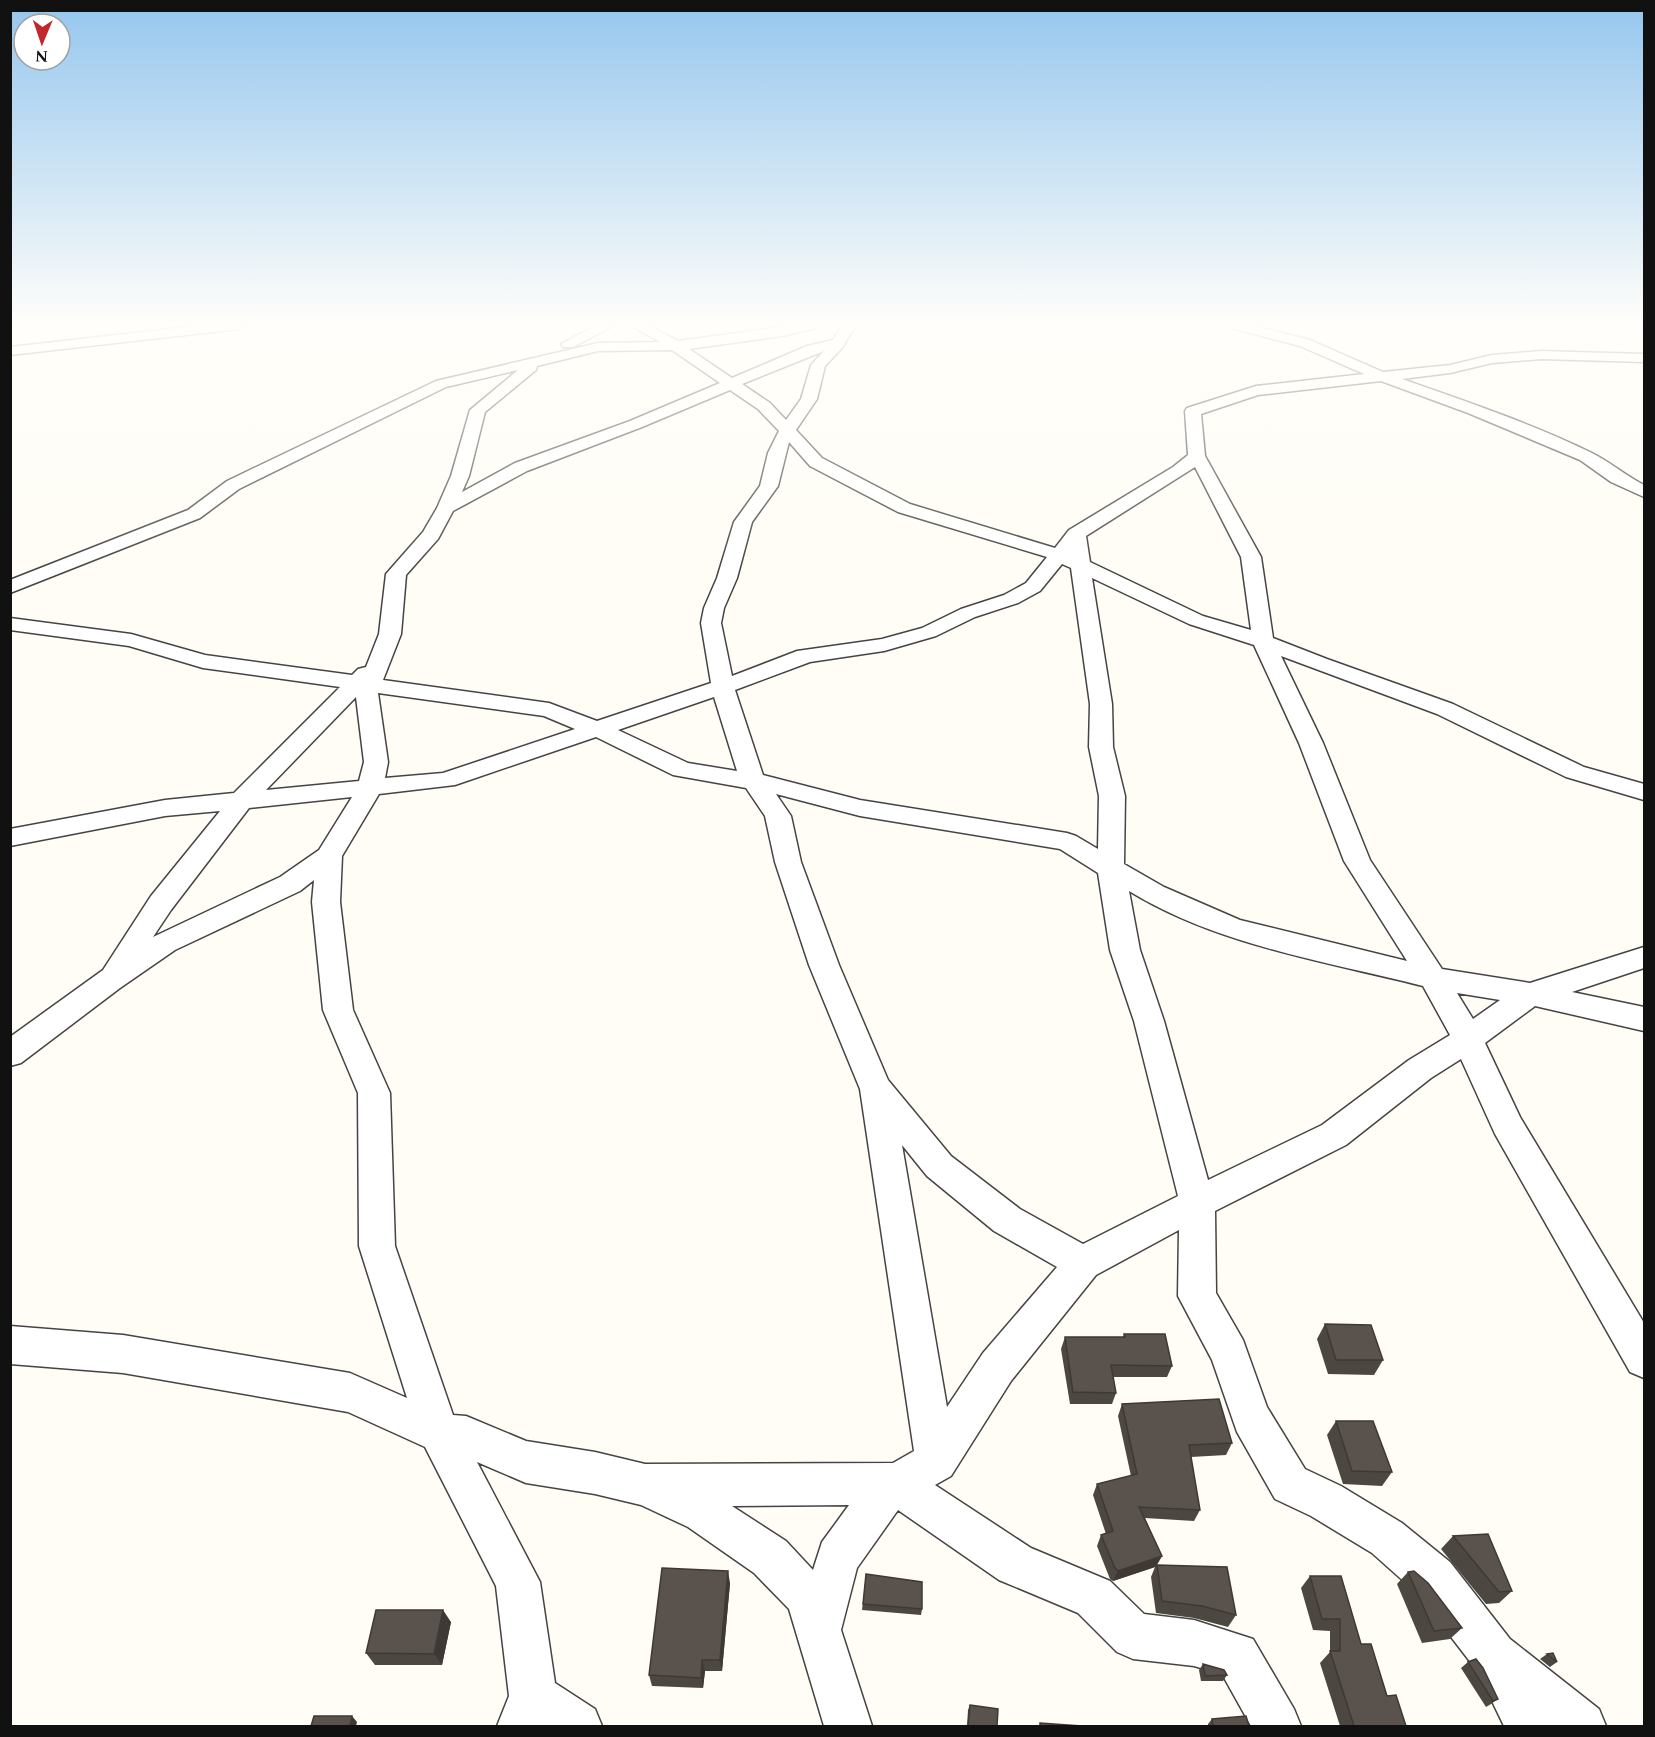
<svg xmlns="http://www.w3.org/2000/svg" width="1655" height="1737" font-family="Spectral,serif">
  <rect width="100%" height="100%" fill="#fffdf5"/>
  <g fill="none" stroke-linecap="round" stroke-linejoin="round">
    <defs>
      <path id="street" d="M204,325H246L239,329L10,355V347Z
        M597,325H615L573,347H563L561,344Z
        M630,325H648L678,341L795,325H818L816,328L782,336L689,349L732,378L807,346L833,340L842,325H856L842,348L825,366L817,399L796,430L822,458L910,504L1055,548L1069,530L1173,467L1188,455L1185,411L1187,408L1256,386L1364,374L1300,346L1231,328L1229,325H1251L1310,340L1383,372L1450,365L1492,355L1541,351L1644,354V362L1541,359L1492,363L1450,373L1402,379C1465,401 1530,423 1590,452C1609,461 1626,476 1644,485V497L1611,482L1580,460L1468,413L1381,381L1258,395L1201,414L1205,456L1261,557L1273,638L1327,659L1453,704L1584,767L1644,784V800L1566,777L1437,714L1281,656L1323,743L1370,860L1442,969L1530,983L1644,947V968L1572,992L1644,1007V1031L1535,1006L1485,1043L1520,1117L1644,1323V1378L1630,1372L1495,1134L1461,1059L1431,1078L1346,1145L1215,1211L1216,1293L1243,1340L1267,1407L1305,1469L1341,1486L1402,1523L1450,1562L1510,1639L1599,1709L1606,1726H1504L1478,1672L1418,1594L1372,1553L1311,1516L1275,1499L1237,1432L1212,1360L1178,1296L1179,1230L1096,1275L1011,1381L951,1476L935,1485L1031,1548L1110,1581L1144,1614L1194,1620L1253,1639L1294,1709L1301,1726H1251L1222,1674L1194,1666L1133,1659L1117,1652L1078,1613L999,1580L898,1510L857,1568L841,1630L872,1726H824L789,1609L754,1573L688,1527L641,1505L595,1494L526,1483L477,1462L540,1582L555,1683L595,1709L602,1726H497L509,1696L496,1586L425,1447L348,1412L123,1373L10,1364V1326L123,1335L350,1373L407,1398L359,1246L358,1093L323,1010L312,902L314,880L300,891L175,950L120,988L21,1063L10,1066V1037L103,970L151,896L220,811L165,816L10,846V829L165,800L234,793L340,687L203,668L129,646L10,630V618L131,634L205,655L352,675L358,669L366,667L379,634L386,574L423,532L437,508L451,476L470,410L518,370L446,387L239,489L200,518L10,593V580L188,510L227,481L436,381L598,343L660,342ZM672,350L720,383L630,421L515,463L462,492L469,476L485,412L536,370L537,366L598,351ZM824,351L811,365L801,399L786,420L770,403L742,384ZM730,390L758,409L779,431L768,453L760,486L734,522L717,578L704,608L701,623L711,683L597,721L549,703L383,680L401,634L406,575L438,539L453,511L527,471L642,427ZM789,442L810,466L898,512L1047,557L1026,583L1004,595L961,609L922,628L882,639L797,651L732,676L721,623L724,608L737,578L752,522L778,486ZM1195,467L1241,557L1251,630L1203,616L1090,562L1086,536ZM1062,564L1071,568L1090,704L1089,747L1099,796L1098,849L1076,836L1067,833L860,800L763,775L735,690L810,662L884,651L936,636L975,617L1018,603L1040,591ZM1092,578L1189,624L1254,645L1299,743L1344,861L1407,961L1240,920L1164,887L1124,864L1125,796L1113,747L1112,704ZM378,693L544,716L575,729L443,773L385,778L388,762ZM356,697L364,762L359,781L266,790ZM714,697L737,771L688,763L618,730ZM596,737L673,775L746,788L765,816L775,862L809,965L860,1089L914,1451L893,1463L645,1464L595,1452L526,1441L466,1416L453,1415L395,1246L390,1093L353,1010L340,902L342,856L379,794L455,785ZM776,794L860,816L1060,849L1098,873L1110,950L1134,1021L1178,1196L1083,1244L1020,1209L951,1156L888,1080L839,965L801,862L791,816ZM352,797L319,850L280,877L153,937L171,910L249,808ZM1129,891C1217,945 1324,961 1423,986L1450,1035L1409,1060L1322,1125L1208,1180L1164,1021L1140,950ZM1457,993L1500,1000L1473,1019ZM902,1145L927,1176L994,1231L1057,1267L983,1353L947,1407ZM849,1505L822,1542L813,1570L786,1541L732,1506Z"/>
    </defs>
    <use href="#street" stroke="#444" stroke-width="3"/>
    <use href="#street" fill="#fff" fill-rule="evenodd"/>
  </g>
  <path fill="#4d4742" d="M1325,1324L1383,1360L1374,1375L1328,1374L1317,1339Z
    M1124,1334L1172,1366L1167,1377H1113L1116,1393L1112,1404H1070L1061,1349L1065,1337H1123Z
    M1122,1404L1232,1443L1226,1455L1191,1457L1200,1510L1194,1521L1145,1518L1162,1556L1157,1565L1236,1615L1228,1627L1194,1618L1156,1613L1151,1577L1155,1567L1113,1581L1110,1579L1097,1546L1101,1535L1106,1534L1093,1495L1097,1484L1131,1476L1118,1416Z
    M1336,1421L1392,1472L1382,1486L1343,1484L1327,1435Z
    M1453,1536L1512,1591L1499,1603L1486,1604L1441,1549Z
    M1408,1572L1462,1628L1450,1639L1422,1643L1397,1584Z
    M866,1574L922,1609L921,1615L862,1610Z
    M1310,1576L1361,1644L1387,1696L1406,1726H1340L1320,1663L1330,1652V1631L1313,1630L1301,1588Z
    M730,1583L722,1671H705L703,1688L652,1686L649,1675Z
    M451,1622L442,1665H375L366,1653Z
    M1547,1654L1557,1662L1550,1667L1540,1659Z
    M1468,1662L1498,1699L1491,1704L1486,1707L1461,1668Z
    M1203,1664L1227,1675L1223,1681H1201L1199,1670Z
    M970,1705L997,1726H967L968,1710Z
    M1212,1719L1249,1726H1208V1724Z"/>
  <path fill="#3f3936" d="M1162,1556L1155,1567L1113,1581L1118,1571Z
    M728,1571L730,1583L722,1671L720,1660Z
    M443,1610L451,1622L442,1665L434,1654Z
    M702,1660L705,1671L703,1688L701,1678Z
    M352,1716L357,1722L356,1726H350Z"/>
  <path fill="#5a524d" stroke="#3f3936" stroke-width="1.5" d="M1325,1324L1371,1325L1383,1360H1336Z
    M1124,1334H1165L1172,1366L1111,1365L1116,1393L1073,1392L1065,1337H1125Z
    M1219,1399L1232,1443L1189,1445L1200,1510L1139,1507L1162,1556L1118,1571L1115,1568L1101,1535L1113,1531L1097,1484L1137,1474L1122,1404Z
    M1336,1421H1373L1392,1472L1352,1471Z
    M1488,1534L1512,1591L1499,1592L1453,1536Z
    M1157,1565L1227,1567L1236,1615L1202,1606L1162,1601Z
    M662,1568L728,1571L720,1660H702L701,1678L649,1675Z
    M1414,1571L1428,1583L1462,1628L1434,1631L1408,1572Z
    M866,1574L922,1582V1609L863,1604Z
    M1310,1576H1341L1361,1644H1371L1387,1696L1396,1695L1406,1726H1354L1330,1651H1340V1619H1322Z
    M376,1610H443L434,1654L366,1653Z
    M1553,1653L1557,1662L1547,1654Z
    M1476,1659L1483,1668L1498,1699L1493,1701L1468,1662Z
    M1203,1664L1224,1670L1227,1675L1205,1676Z
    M970,1705L998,1709L997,1726H968Z
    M314,1716H352L350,1726H311Z
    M1246,1716L1249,1726H1213L1212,1719Z
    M1040,1723L1082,1726H1083H1040Z"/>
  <linearGradient id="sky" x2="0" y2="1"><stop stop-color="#95c6ee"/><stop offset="0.57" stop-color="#fffefa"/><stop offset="1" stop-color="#fffefa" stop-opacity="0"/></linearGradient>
  <rect width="1655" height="568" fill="url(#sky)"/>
  <rect width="1655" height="1737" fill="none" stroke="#111111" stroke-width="24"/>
  <g transform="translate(42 42) rotate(182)"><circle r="28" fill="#ffffff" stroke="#a0a0a0" stroke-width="1.5"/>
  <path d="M0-4.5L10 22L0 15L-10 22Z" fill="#c4262e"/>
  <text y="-9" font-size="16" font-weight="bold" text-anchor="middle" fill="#111111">N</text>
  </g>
</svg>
